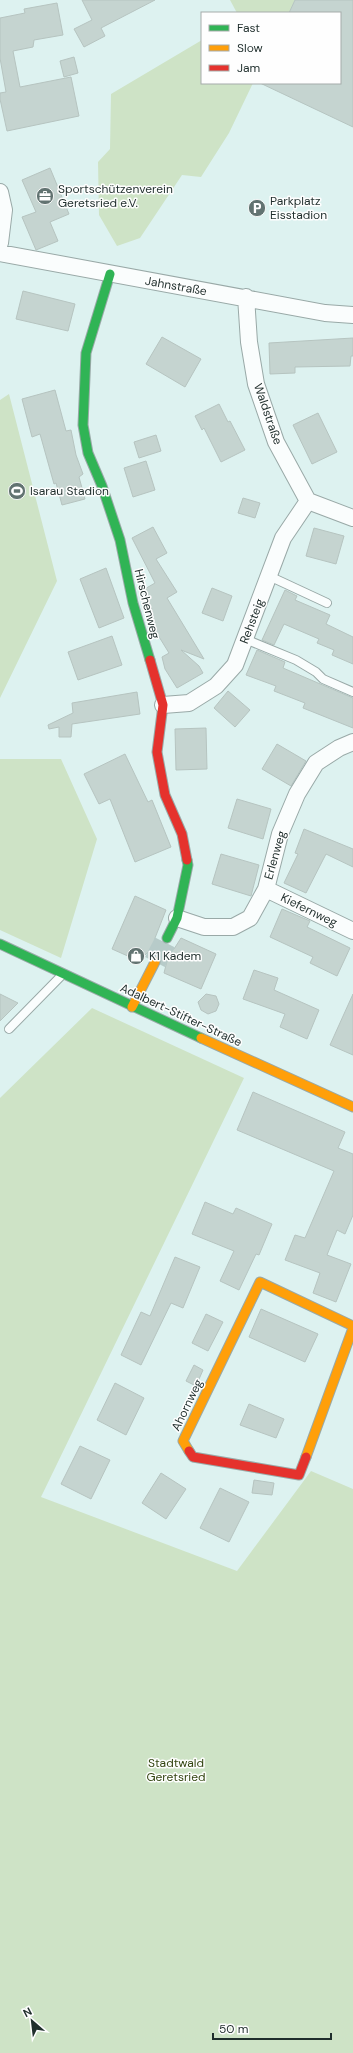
<svg xmlns="http://www.w3.org/2000/svg" width="353" height="2053" font-family="'DM Sans',sans-serif">
  <rect width="100%" height="100%" fill="#ddf2f0"/>
  <path fill="#cee3c6" d="M230,0H295L289,13H237Z
    M202,40V83H253L229,133L201,177L182,175L140,238L117,246L99,215L98,162L110,149L111,94Z
    M9,394L57,581L0,698V400Z
    M0,759H61L97,839L61,958L0,930Z
    M92,1008L244,1078L41,1497L237,1571L311,1471L353,1489V2053H0V1098Z"/>
  <path fill="#c5d4d0" stroke="#b6c4c0" d="M82,0H155L101,28L105,36L84,47L74,29L92,20Z
    M295,0H353V127L260,83H340V13H289Z
    M57,3L63,35L34,40L33,47L13,51L20,87L71,77L79,116L7,131L0,99V93L6,92L0,58V18L25,13L24,9Z
    M74,57L78,73L64,77L60,61Z
    M50,168L69,214L50,222L58,241L36,250L22,217L36,212L22,180Z
    M23,291L75,304L68,331L16,319Z
    M162,337L201,359L185,387L146,364Z
    M353,338V356H351L350,366L295,367V373L270,374L269,343Z
    M55,390L66,431L71,430L76,455L83,474L79,477L85,499L62,505L56,483L54,484L40,434L32,437L22,399Z
    M219,404L228,422L230,421L245,450L221,462L204,428L202,430L195,416Z
    M318,413L337,452L312,464L293,425Z
    M156,435L161,451L139,458L134,442Z
    M146,461L155,490L133,497L124,468Z
    M243,498L260,503L255,518L238,513Z
    M153,527L167,553L156,559L177,592L167,598L204,659L181,650L199,666L203,673L177,688L165,669L162,657L169,653L153,627L148,611L152,609L145,597L143,590L155,583L132,538Z
    M314,528L344,536L336,564L306,556Z
    M106,568L124,618L99,628L80,579Z
    M212,588L232,596L223,621L202,613Z
    M285,590L297,596L295,600L330,615L326,624L353,637V664L332,655L334,650L317,643L319,639L284,624L274,645L262,640Z
    M112,636L122,665L78,680L68,652Z
    M257,650L285,662L283,668L353,698V728L303,708L305,703L274,691L276,686L246,675Z
    M228,691L250,710L235,727L214,708Z
    M137,692L140,714L72,724L71,737H59V727L49,729L48,725L73,713L72,703Z
    M206,728L207,769L176,770L175,729Z
    M277,744L306,761L291,786L262,769Z
    M125,754L148,802L152,800L171,847L135,862L110,799L99,804L84,774Z
    M237,799L271,809L263,839L228,828Z
    M304,829L353,849V867L326,854L306,893L284,883L298,854L295,853Z
    M221,854L259,865L251,896L212,884Z
    M135,896L166,910L155,938L156,945L161,949L167,950L174,949L181,938L216,954L201,989L164,973L167,961L165,955L160,951L155,950L149,951L143,957L142,956L139,961L112,949Z
    M282,909L310,921L307,927L350,948L337,976L310,963L313,957L270,937Z
    M254,970L278,978L274,990L319,1010L307,1039L280,1027L285,1014L243,999Z
    M0,994L18,1003L0,1021Z
    M206,994L216,996L219,1004L216,1011L208,1014L201,1010L198,1002Z
    M353,994V1055L330,1045Z
    M253,1092L345,1132L338,1148L353,1154V1215L345,1234L337,1230L327,1255L351,1264L336,1302L313,1293L320,1273L285,1260L295,1235L305,1238L334,1171L237,1130Z
    M205,1202L233,1214L236,1208L272,1224L259,1255L256,1254L239,1290L220,1281L234,1251L192,1234Z
    M175,1257L200,1267L183,1308L171,1303L141,1365L121,1355L141,1312L150,1316Z
    M261,1309L318,1334L305,1362L249,1337Z
    M206,1314L223,1322L208,1351L192,1343Z
    M194,1365L203,1370L196,1386L186,1381Z
    M115,1383L144,1398L126,1435L97,1420Z
    M249,1404L284,1419L276,1438L240,1425Z
    M80,1446L110,1460L91,1499L61,1484Z
    M161,1473L186,1489L166,1519L142,1503Z
    M254,1480L274,1483L272,1495L252,1493Z
    M220,1488L249,1502L229,1542L200,1528Z"/>
  <g fill="none" stroke-linecap="round" stroke-linejoin="round">
    <path stroke="#b7cbc9" stroke-width="22" stroke-dasharray="22 11" stroke-linecap="butt" d="M155,962L167,938"/>
    <defs>
      <path id="lane" d="M269,576L327,603
        M245,639L296,660L316,672L323,679L353,692
        M9,1029L63,974"/>
      <path id="street" d="M0,192L4,210L0,243
        M0,253L325,313L353,315
        M246,297L249,342L256,384L276,442L308,501L353,518
        M163,705L189,703L216,686L235,665L283,538L308,501
        M266,889L353,931
        M177,918L204,927H233L250,918L266,889L280,834L297,794L316,763L339,748L353,742"/>
      <path id="fast" d="M110,274L86,353L83,425L88,453L102,486L120,540L133,603L150,660
        M167,938L177,918L188,865L187,860
        M0,944L201,1038"/>
      <path id="slow" d="M132,1007L155,962
        M201,1038L353,1107
        M189,1451L183,1441L260,1282L353,1326
        M306,1457L353,1328"/>
      <path id="jam" d="M150,660L163,705L157,752L165,795L182,834L187,860
        M189,1451L193,1457L299,1475L306,1457"/>
    </defs>
    <use href="#lane" stroke="#99a9a7" stroke-width="10"/>
    <use href="#street" stroke="#99a9a7" stroke-width="18"/>
    <use href="#fast" stroke="#99a9a7" stroke-width="11"/>
    <use href="#slow" stroke="#99a9a7" stroke-width="11"/>
    <use href="#jam" stroke="#99a9a7" stroke-width="11"/>
    <use href="#lane" stroke="#fafdfd" stroke-width="8"/>
    <use href="#street" stroke="#fafdfd" stroke-width="16"/>
    <use href="#fast" stroke="#30b455" stroke-width="9"/>
    <use href="#slow" stroke="#ff9f0a" stroke-width="9"/>
    <use href="#jam" stroke="#e5322d" stroke-width="9"/>
  </g>
  <defs>
    <symbol id="office-disc" viewBox="-11 -11 22 22"><circle r="9.5" fill="#627371" stroke="#fefefe"/><path d="M-6-3h4V-5.5h4V-3h4V5H-6ZM-1-4.5V-3h2v-1.5ZM-6 0V1H6V0Z" fill="#fff"/></symbol>
    <symbol id="parking-disc" viewBox="-11 -11 22 22"><circle r="9.5" fill="#627371" stroke="#fefefe"/><path d="M-3.5-5.5H1a3.5 3.5 0 0 1 0 7H-1V5.5H-3.5ZM-1-3.4V-.6H.8a1.4 1.4 0 0 0 0-2.8Z" fill="#fff"/></symbol>
    <symbol id="stadium-disc" viewBox="-11 -11 22 22"><circle r="9.5" fill="#627371" stroke="#fefefe"/><path d="M0-5a6.5 5 0 1 0 0 10a6.5 5 0 1 0 0-10ZM-3.5-1.8h7v3.6h-7Z" fill="#fff"/></symbol>
    <symbol id="shop-disc" viewBox="-11 -11 22 22"><circle r="9.5" fill="#627371" stroke="#fefefe"/><path d="M-5-2.5h2.3a2.7 3.5 0 0 1 5.4 0H5L5.5 6h-11ZM-1.5-2.5h3a1.5 2.3 0 0 0-3 0Z" fill="#fff"/></symbol>
  </defs>
  <g fill-rule="evenodd">
    <use href="#office-disc" x="35" y="186" width="20" height="20"/>
    <use href="#parking-disc" x="247" y="198" width="20" height="20"/>
    <use href="#stadium-disc" x="7" y="481" width="20" height="20"/>
    <use href="#shop-disc" x="126" y="946" width="20" height="20"/>
  </g>
  <g text-anchor="middle" dominant-baseline="central" stroke-width="3" stroke-linejoin="round" paint-order="stroke">
    <g font-size="12" fill="#1f2e2c" stroke="#fefefe" text-anchor="start">
      <text x="58" y="189">Sportschützenverein<tspan x="58" dy="14">Geretsried e.V.</tspan></text>
      <text x="270" y="201">Parkplatz<tspan x="270" dy="14">Eisstadion</tspan></text>
      <text x="30" y="491">Isarau Stadion</text>
      <text x="149" y="956">K1 Kadem</text>
    </g>
    <g font-size="12" fill="#1f2e2c" stroke="#fefefe">
      <text transform="translate(176 286) rotate(10)">Jahnstraße</text>
      <text transform="translate(268 414) rotate(71)">Waldstraße</text>
      <text transform="translate(147 604) rotate(76)">Hirschenweg</text>
      <text transform="translate(252 621) rotate(-69)">Rehsteig</text>
      <text transform="translate(275 855) rotate(-74)">Erlenweg</text>
      <text transform="translate(309 910) rotate(26)">Kiefernweg</text>
      <text transform="translate(181 1015) rotate(25)">Adalbert-Stifter-Straße</text>
      <text transform="translate(187 1405) rotate(-64)">Ahornweg</text>
    </g>
    <g font-size="12" fill="#334511" stroke="#fefefe">
      <text x="176" y="1763">Stadtwald<tspan x="176" dy="14">Geretsried</tspan></text>
    </g>
  </g>
  <rect x="201" y="12" width="140" height="72" fill="#fefefe" stroke="#a5abaa"/>
  <rect x="209" y="25" width="20" height="6" fill="#30b455" stroke="#a5abaa"/>
  <text x="237" y="32" font-size="12" fill="#1f2e2c">Fast</text>
  <rect x="209" y="45" width="20" height="6" fill="#ff9f0a" stroke="#a5abaa"/>
  <text x="237" y="52" font-size="12" fill="#1f2e2c">Slow</text>
  <rect x="209" y="65" width="20" height="6" fill="#e5322d" stroke="#a5abaa"/>
  <text x="237" y="72" font-size="12" fill="#1f2e2c">Jam</text>
  <g transform="translate(32 2021) rotate(332)" stroke="#fefefe" stroke-width="3" paint-order="stroke">
  <path d="M0-3L7 15L0 10L-7 15Z" fill="#1f2e2c"/>
  <text y="-6" font-size="11" font-weight="bold" text-anchor="middle" fill="#1f2e2c">N</text>
  </g>
  <path d="M213 2033v6h118v-6" fill="none" stroke="#1f2e2c" stroke-width="2"/>
  <text x="219" y="2033" font-size="12" fill="#1f2e2c" stroke="#fefefe" stroke-width="3" paint-order="stroke">50 m</text>
</svg>
